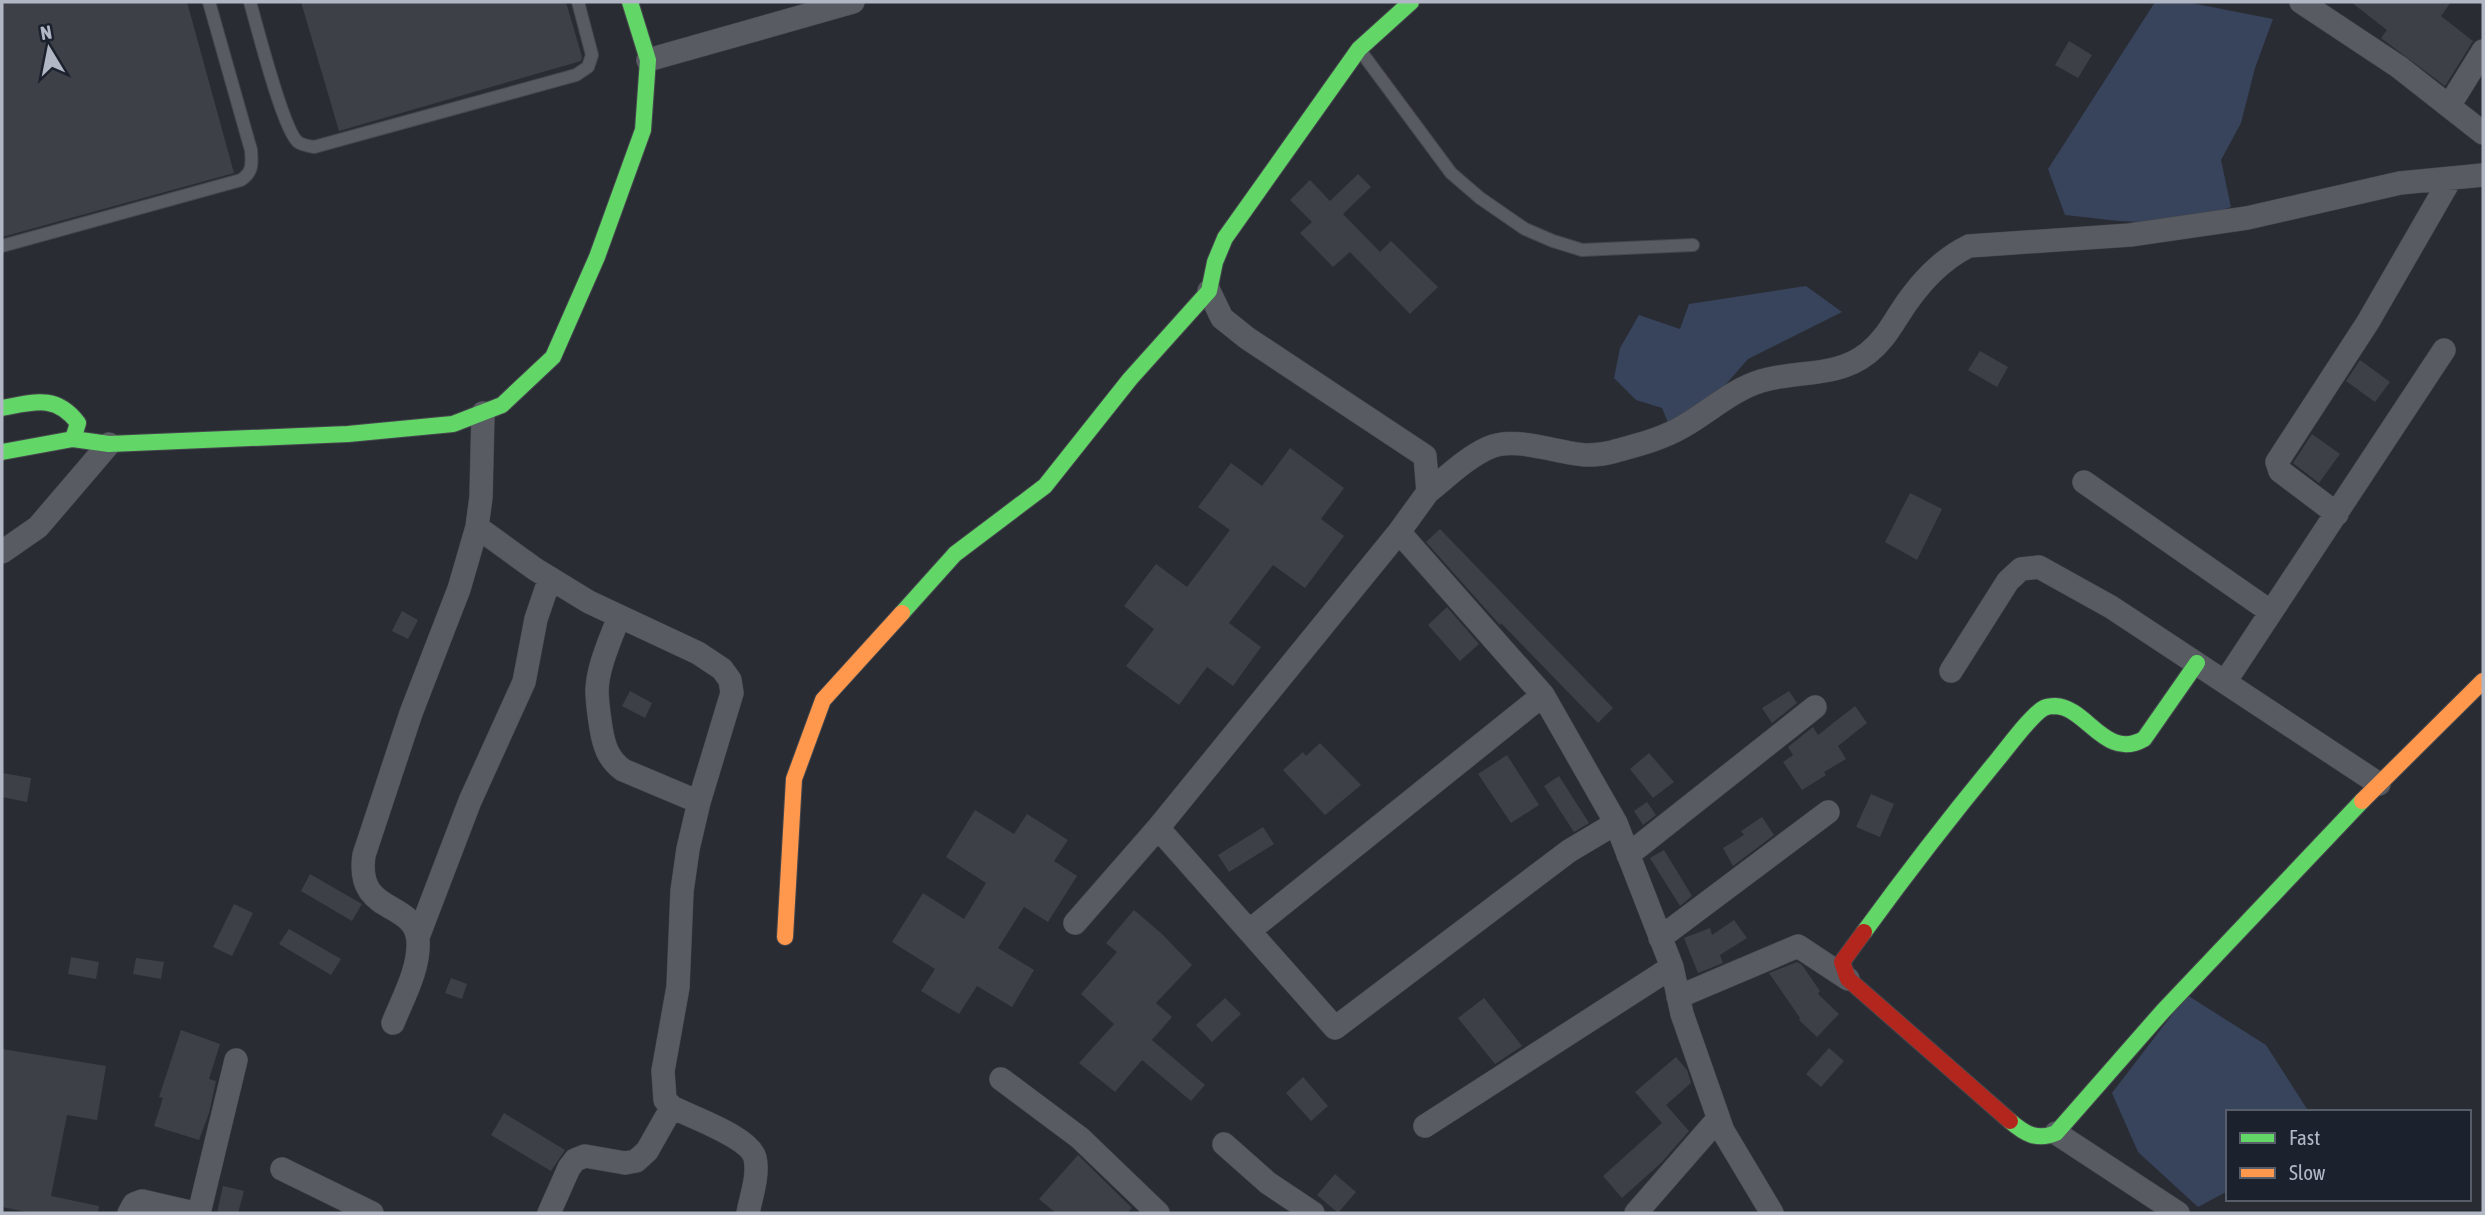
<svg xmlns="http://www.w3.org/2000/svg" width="2485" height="1215" font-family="'Asap Condensed',sans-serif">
  <rect width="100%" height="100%" fill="#292c33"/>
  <path fill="#38435c" d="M2155,2H2186L2273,19L2255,68L2241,123L2221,160L2231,207C2170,230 2128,222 2065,215L2048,169Z
    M1806,286L1842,312L1748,359L1713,399L1669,425L1662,408L1636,400L1614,378L1620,348L1639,315L1680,329L1689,304Z
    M2187,995L2266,1045L2309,1112H2228V1191L2198,1207L2138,1152L2112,1093Z"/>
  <path fill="#3e4047" d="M2,2H187L234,173L2,237Z
    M301,2H566L582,57L581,61L339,131Z
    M2351,2H2451L2441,16L2473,41L2445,86L2381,38L2387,30Z
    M2069,41L2092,55L2078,78L2055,65Z
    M1358,174L1371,187L1343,214L1380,252L1391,241L1438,287L1410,314L1350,252L1333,267L1300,233L1312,222L1290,200L1310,180L1330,201Z
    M1980,351L2008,367L1997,387L1968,370Z
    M2360,360L2390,382L2375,402L2346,381Z
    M2312,434L2340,454L2319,483L2293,463Z
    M1290,448L1344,488L1321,519L1344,536L1305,588L1273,565L1229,623L1261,647L1233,686L1207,667L1179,705L1126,666L1154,629L1124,606L1156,564L1187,587L1230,530L1198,507L1231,463L1262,486Z
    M1910,493L1942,509L1917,560L1885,542Z
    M1440,529L1613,708L1598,723L1501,623L1500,625L1426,542Z
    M1447,607L1479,644L1460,661L1428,625Z
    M402,611L418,620L408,639L392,631Z
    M630,691L652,703L645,718L622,706Z
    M1789,691L1797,703L1772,723L1762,708Z
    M1855,706L1867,723L1838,746L1846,759L1824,772L1826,775L1802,790L1783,762L1793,755L1788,747L1813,727L1818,735Z
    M1320,743L1361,785L1325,815L1283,770L1303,752L1306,756Z
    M1649,753L1674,782L1653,798L1630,769Z
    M1507,755L1539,805L1511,823L1478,774Z
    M2,773L31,778L27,802L2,797Z
    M1559,776L1589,823L1574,832L1544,786Z
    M1871,794L1894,804L1880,837L1856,827Z
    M1647,802L1656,815L1643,825L1634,811Z
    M975,810L1014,834L1027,814L1068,840L1054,861L1077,876L1048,922L1024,907L998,948L1034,970L1012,1007L977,986L959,1014L921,991L935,969L892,942L923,893L964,919L986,883L946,857Z
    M1762,817L1774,835L1733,866L1723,848L1744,835L1741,831Z
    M1263,827L1274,844L1229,872L1218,855Z
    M1664,850L1692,896L1680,906L1650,858Z
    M310,874L362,904L352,921L301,891Z
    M234,904L253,913L232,956L213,947Z
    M1134,910L1162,934L1192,965L1156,1003L1172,1017L1152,1040L1205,1085L1191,1101L1142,1060L1115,1092L1079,1063L1114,1024L1081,994L1117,952L1106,943Z
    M1734,920L1747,938L1720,955L1723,963L1698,973L1684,938L1710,928L1712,935Z
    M289,929L341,959L331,975L279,944Z
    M71,957L99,962L96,979L68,974Z
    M136,958L164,962L161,979L133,974Z
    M1797,962L1802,965L1820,991L1818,994L1839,1014L1817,1037L1799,1020L1800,1018L1769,973Z
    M451,978L467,984L462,999L445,993Z
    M1225,998L1241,1014L1212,1042L1196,1025Z
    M1484,998L1522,1046L1495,1064L1458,1018Z
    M181,1030L220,1044L209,1079L216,1081L209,1113L199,1140L154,1126L163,1098L159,1097Z
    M1829,1048L1844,1061L1821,1087L1806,1074Z
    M2,1049L106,1066L97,1120L67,1115L51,1196L99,1206L98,1213H31L2,1207Z
    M1676,1057L1687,1070L1691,1083L1666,1105L1689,1131L1661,1163L1622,1198L1603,1176L1662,1123L1635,1092Z
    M1303,1077L1328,1106L1311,1121L1286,1093Z
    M504,1113L565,1150L551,1171L491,1135Z
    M1078,1155L1132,1208L1127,1213H1056L1039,1199Z
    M1335,1174L1356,1192L1338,1213L1317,1195Z
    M223,1186L244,1191L238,1213H217Z"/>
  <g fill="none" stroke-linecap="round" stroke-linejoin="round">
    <defs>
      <path id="lane" d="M250,2C257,26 283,130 298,142C302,145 309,146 314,147L576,75L588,67L592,55L578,2
        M1359,49L1451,173L1480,198L1525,229L1553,241L1582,250L1693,245
        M2,246L241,180C253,172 252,164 251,150L209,2"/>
      <path id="street" d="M2301,2L2399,67L2483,133
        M648,60L853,2
        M2449,106L2483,51
        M2084,482L2271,612
        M1428,492C1447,477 1466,458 1488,448C1515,435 1559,454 1587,455C1597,455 1610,453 1619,450C1641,444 1664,438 1684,426C1710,411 1732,390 1761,381C1797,370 1837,378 1868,353C1882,342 1889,330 1898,316C1916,287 1938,261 1969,246L2130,235L2247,218L2400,183L2483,175
        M2337,514L2280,471L2277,462L2368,322L2451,178
        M477,527L535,569L589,602L698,653L722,669L730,680L732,693L699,802L688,849L682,891L678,987L663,1071L665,1100L672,1107C691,1117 750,1137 755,1158C759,1175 751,1197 748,1213
        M1399,532L1543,695L1616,823L1672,967L1682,1014L1723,1131L1772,1213
        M2,552L38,527L109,444
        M619,616C611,639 598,665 597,690C597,702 599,715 601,728C604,746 608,759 623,770L699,802
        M1951,671L2008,581L2021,569L2039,567L2111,607L2379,784
        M2225,682L2444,350
        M1158,828L1335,1028L1569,851L1616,823
        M1628,855L1815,707
        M1075,923L1158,828L1399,532L1428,492L1425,456L1247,338L1222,318L1209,291
        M1249,931L1543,695
        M418,937L470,801L524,682L536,619L550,578
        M1660,938L1828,812
        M1678,997L1798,946L1848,979
        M393,1023C403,998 420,968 418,940C414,899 355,916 364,855L411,713L459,589L477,527L481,497L483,413
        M1001,1079L1080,1138L1158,1213
        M1425,1126L1672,967
        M2056,1133L2178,1213
        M1224,1144L1268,1183L1313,1213
        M282,1169L372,1213
        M129,1213L134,1204L142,1201L194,1213
        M195,1213L200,1209L236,1060
        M549,1213L569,1168L575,1160L585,1156L625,1163L636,1161L647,1151L672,1107
        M1636,1213L1718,1119"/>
      <path id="fast" d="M2,408C34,402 56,394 78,423L73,439L2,452
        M73,439L109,444L348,434L453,424L502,405L553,357L597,257L643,130L648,60L630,2
        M902,613L955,554L1045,486L1130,379L1209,291L1215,262L1225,238L1359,49L1411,2
        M1864,932C1907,873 1951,816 1998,759C2008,747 2032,714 2044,708C2048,706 2051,706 2055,706C2087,707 2105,761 2144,739L2197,663
        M2010,1121C2025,1134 2037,1141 2056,1133L2163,1011L2362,801"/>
      <path id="slow" d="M2362,801L2483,681
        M785,937L794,779L823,700L902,613"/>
      <path id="jam" d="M1864,932L1842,962L1848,979L2010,1121"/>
    </defs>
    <use href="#lane" stroke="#45474d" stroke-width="14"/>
    <use href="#street" stroke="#45474d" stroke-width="24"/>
    <use href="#fast" stroke="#45474d" stroke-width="18"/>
    <use href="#slow" stroke="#45474d" stroke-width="18"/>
    <use href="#jam" stroke="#45474d" stroke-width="18"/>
    <use href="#lane" stroke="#585b62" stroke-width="12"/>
    <use href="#street" stroke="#585b62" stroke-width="23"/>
    <use href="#fast" stroke="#63d668" stroke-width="16"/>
    <use href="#slow" stroke="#ff974d" stroke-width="16"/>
    <use href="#jam" stroke="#b3261e" stroke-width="16"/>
  </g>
  <rect width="2485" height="1215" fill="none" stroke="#b2b7c5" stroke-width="7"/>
  <rect x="2226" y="1110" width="245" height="91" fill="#1c212e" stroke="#585d6a" stroke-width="2"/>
  <rect x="2240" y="1133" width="35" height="10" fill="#63d668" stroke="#585d6a" stroke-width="2"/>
  <text x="2289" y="1145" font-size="21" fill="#b2b7c5">Fast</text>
  <rect x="2240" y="1168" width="35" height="10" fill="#ff974d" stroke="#585d6a" stroke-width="2"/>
  <text x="2289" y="1180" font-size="21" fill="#b2b7c5">Slow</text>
  <g transform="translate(49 49) rotate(350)" stroke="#1c212e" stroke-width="5" paint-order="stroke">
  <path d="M0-5L12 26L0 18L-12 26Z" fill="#b2b7c5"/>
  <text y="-10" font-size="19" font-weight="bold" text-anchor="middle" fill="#b2b7c5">N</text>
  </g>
</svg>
